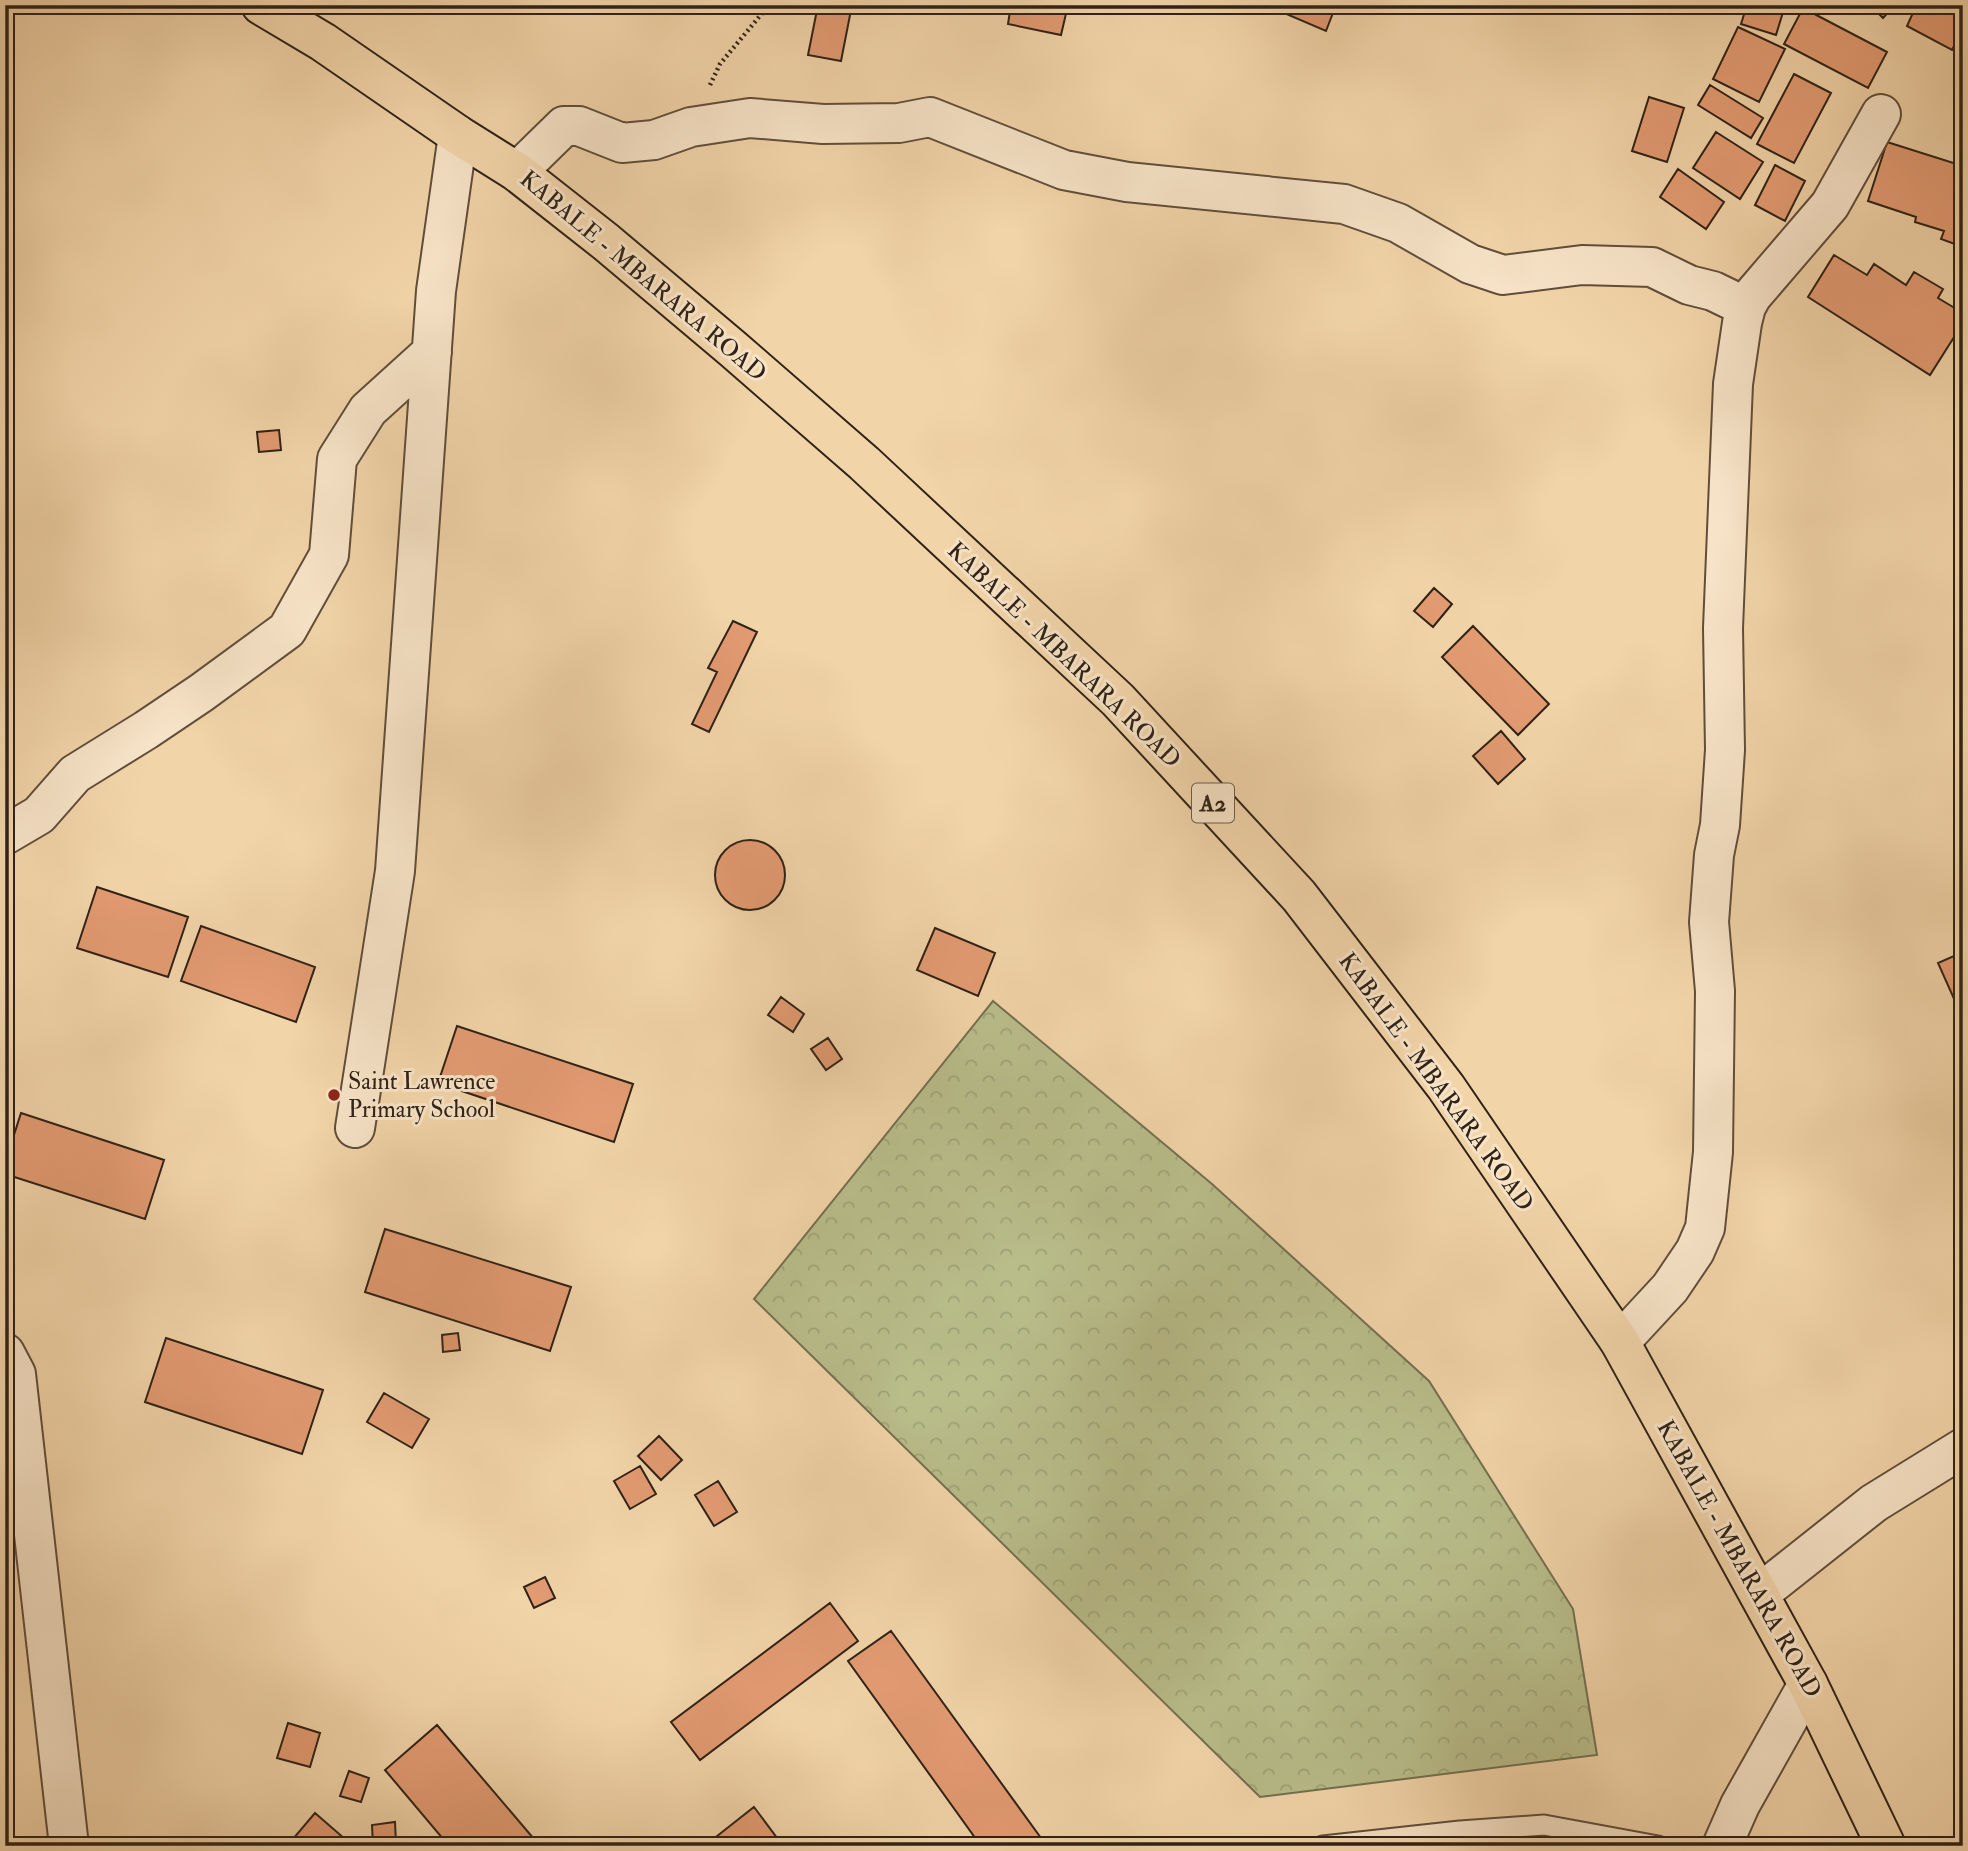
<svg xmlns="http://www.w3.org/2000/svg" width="1968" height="1851" font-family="'IM FELL Double Pica',serif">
  <defs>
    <pattern id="park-crowns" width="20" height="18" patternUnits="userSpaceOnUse" patternTransform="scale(1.75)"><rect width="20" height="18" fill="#b8bd8a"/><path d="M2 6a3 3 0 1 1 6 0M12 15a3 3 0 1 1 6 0" fill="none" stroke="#9ea276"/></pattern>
  </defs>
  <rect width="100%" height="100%" fill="#f2d4a9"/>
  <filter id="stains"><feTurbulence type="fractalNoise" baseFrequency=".00286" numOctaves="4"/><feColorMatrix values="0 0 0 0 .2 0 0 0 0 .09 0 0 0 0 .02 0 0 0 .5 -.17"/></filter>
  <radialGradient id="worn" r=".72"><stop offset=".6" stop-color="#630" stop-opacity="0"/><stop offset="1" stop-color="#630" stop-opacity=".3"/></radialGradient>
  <path fill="url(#park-crowns)" stroke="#747050" stroke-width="2" d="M993,1001L1212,1184L1429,1381L1573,1609L1597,1755L1260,1797L754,1299Z"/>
  <path fill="#e39b72" stroke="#2f2216" stroke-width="2" d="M818,5L851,10L841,61L808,55Z
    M994,5H1068L1061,35L1008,24L1010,11L993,9Z
    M1279,5H1336L1326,31L1277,10Z
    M1449,5H1472V6L1449,8Z
    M1747,5H1772L1784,9L1776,35L1741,24Z
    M1870,5H1895L1883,18Z
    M1910,5H1963V29L1952,50L1907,26L1912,15L1907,12Z
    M1803,8L1887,52L1868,88L1784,44Z
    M1738,27L1785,49L1759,102L1713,79Z
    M1794,74L1831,93L1794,163L1757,144Z
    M1710,85L1763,118L1751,138L1698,105Z
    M1649,97L1684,108L1667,162L1632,151Z
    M1716,132L1763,162L1740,199L1693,168Z
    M1887,142L1963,166V247L1941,239L1944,231L1915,222L1916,217L1868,201Z
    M1775,165L1805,181L1785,221L1755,205Z
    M1678,169L1724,202L1706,229L1660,197Z
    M1834,255L1867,275L1874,264L1906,285L1914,272L1943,289L1938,298L1963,313V323L1930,375L1808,297Z
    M279,430L281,450L259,452L257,432Z
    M1434,588L1452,604L1433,627L1414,611Z
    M733,621L757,632L709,732L692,724L717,672L708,668Z
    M1473,626L1549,704L1518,735L1442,657Z
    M1501,731L1525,759L1498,784L1473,756Z
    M715 875a35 35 0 1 1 70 0a35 35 0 1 1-70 0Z
    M97,887L188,917L168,977L77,948Z
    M201,926L315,967L296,1022L181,981Z
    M935,928L995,953L978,996L917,970Z
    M1963,952V1019L1938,963Z
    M781,997L804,1014L793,1032L768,1015Z
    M457,1026L633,1084L614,1142L438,1083Z
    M828,1038L842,1059L826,1070L811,1049Z
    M21,1113L164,1160L145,1219L5,1174V1163Z
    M385,1229L571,1287L550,1351L365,1292Z
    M458,1333L460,1350L443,1352L442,1335Z
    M166,1338L323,1390L302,1454L145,1402Z
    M384,1393L429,1419L412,1448L367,1422Z
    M659,1436L682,1460L661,1480L638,1456Z
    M640,1466L656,1494L630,1509L614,1481Z
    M718,1481L737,1512L714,1526L695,1495Z
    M545,1577L555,1598L534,1608L524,1587Z
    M830,1603L858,1641L700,1760L671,1722Z
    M891,1631L1041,1838L1031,1846H981L848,1661Z
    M288,1723L320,1733L310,1767L277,1758Z
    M437,1725L540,1846H449L385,1770Z
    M349,1771L369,1778L361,1802L340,1796Z
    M754,1807L783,1846H708L707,1844Z
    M315,1813L353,1846H287Z
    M395,1822L396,1844L373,1846L372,1825Z"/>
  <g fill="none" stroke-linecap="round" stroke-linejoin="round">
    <defs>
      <path id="lane" d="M1323,1846L1460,1831L1544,1825L1658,1846"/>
      <path id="street" d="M517,172L564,126H579L622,143L654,140L691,127L750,118L823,124L899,123L930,117L1064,170L1127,182L1344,204L1398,223L1470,264L1503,275L1582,265L1652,267L1689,285L1713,291L1746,307
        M5,835L39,815L75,774L146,730L201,693L287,630L329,555L337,459L368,410L432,352
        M355,1128L395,871L436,291L458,135
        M1620,1342L1670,1288L1695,1251L1705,1228L1713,1152L1715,991L1709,922L1714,855L1720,825L1725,750L1723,628L1733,384L1742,323L1746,307L1752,296L1830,205L1881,114
        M5,1353L16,1374L69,1846
        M1759,1594L1874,1503L1963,1448
        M1722,1846L1740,1805L1808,1684"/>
      <path id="primary" d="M261,5L323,42L458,135L517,172L606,242L733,349L864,463L1118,700L1299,896L1446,1087L1620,1342L1808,1684L1886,1846"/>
    </defs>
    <use href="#lane" stroke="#604e3b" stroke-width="23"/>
    <use href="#street" stroke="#604e3b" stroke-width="42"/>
    <use href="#primary" stroke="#2f2216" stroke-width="42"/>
    <path stroke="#2f2216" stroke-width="4.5" stroke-dasharray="2 3.5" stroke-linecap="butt" d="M710,85L720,64L769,5"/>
    <use href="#lane" stroke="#f7e3c7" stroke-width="19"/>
    <use href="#street" stroke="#f7e3c7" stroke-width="38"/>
    <use href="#primary" stroke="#f2d4a9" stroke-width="38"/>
  </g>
  <circle fill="#8f2418" stroke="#f7e3c7" stroke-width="2.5" cx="334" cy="1095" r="7"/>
  <g text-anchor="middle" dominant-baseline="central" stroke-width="6" stroke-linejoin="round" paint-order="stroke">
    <rect fill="#f7e3c7" stroke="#6b5c4b" stroke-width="2" x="1192" y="783.5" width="42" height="39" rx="5"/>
    <g font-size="23" font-weight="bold" fill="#2f2216">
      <text x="1213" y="803">A2</text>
    </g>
    <g font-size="24" fill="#2f2216" stroke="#f7e3c7">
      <text transform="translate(643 276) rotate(40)">KABALE - MBARARA ROAD</text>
      <text transform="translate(1064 655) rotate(44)">KABALE - MBARARA ROAD</text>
      <text transform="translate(1436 1082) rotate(54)">KABALE - MBARARA ROAD</text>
      <text transform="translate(1739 1559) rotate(61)">KABALE - MBARARA ROAD</text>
    </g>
    <g font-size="24" fill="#2f2216" stroke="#f7e3c7" text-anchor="start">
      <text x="348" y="1081">Saint Lawrence<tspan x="348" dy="28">Primary School</tspan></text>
    </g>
  </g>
  <rect width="1968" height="1851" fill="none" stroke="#f2d4a9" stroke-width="28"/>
  <rect x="7" y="7" width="1954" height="1837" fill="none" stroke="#2f2216" stroke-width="3.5"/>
  <rect x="14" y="14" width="1940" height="1823" fill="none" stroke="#2f2216" stroke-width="2"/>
  <rect width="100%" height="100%" filter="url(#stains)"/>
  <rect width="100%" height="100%" fill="url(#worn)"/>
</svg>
